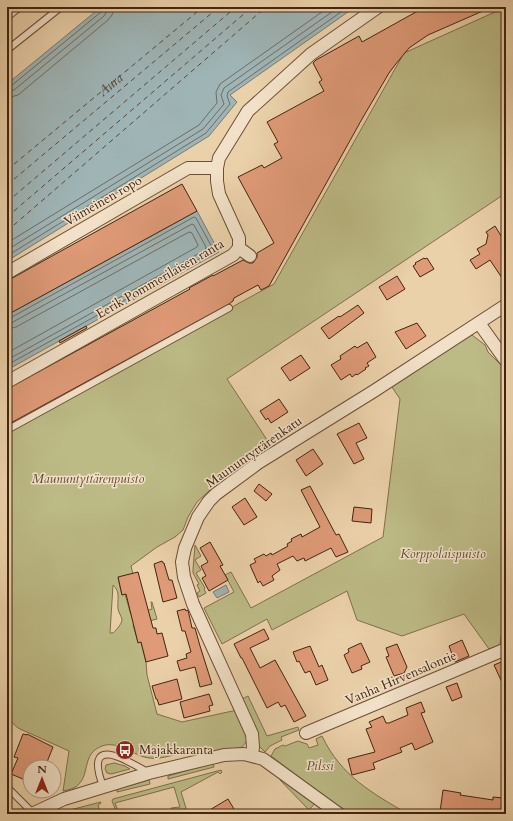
<svg xmlns="http://www.w3.org/2000/svg" width="513" height="821" font-family="Cardo,serif">
  <rect width="100%" height="100%" fill="#ebd1aa"/>
  <filter id="stains"><feTurbulence type="fractalNoise" baseFrequency=".005" numOctaves="4"/><feColorMatrix values="0 0 0 0 .2 0 0 0 0 .09 0 0 0 0 .02 0 0 0 .5 -.17"/></filter>
  <radialGradient id="worn" r=".72"><stop offset=".6" stop-color="#630" stop-opacity="0"/><stop offset="1" stop-color="#630" stop-opacity=".3"/></radialGradient>
  <path fill="#bcba85" stroke="#7f6f4a" fill-rule="evenodd" d="M506,7V193L227,379L273,449L210,490L197,502L188,517L183,530L175,537L157,547L131,566L133,574L118,578L122,595L125,594L131,615L152,609L151,602H152L157,619L133,625L138,642H141L146,662L147,675L157,714L182,722L237,710C242,721 255,740 240,748L192,753L191,750C178,753 162,760 149,758C133,756 119,740 102,746C81,754 91,774 77,786C73,789 68,790 63,791L69,751L18,728L7,718V431L274,284L404,53ZM113,585C121,592 117,600 118,609C119,613 121,616 122,619C122,624 117,629 113,633H110Z
    M472,335L485,345L488,352L506,370V597L500,645L489,649L464,614L402,636L357,620L347,591L272,630L267,619L222,644L204,608L234,592L225,575L231,572L251,608L383,537L400,399L392,387L393,384Z
    M195,545L201,556L195,560L201,570L196,573L205,588L204,589L206,593L199,597L197,593L200,591L197,585L199,584L193,573V569Z
    M248,696L267,736L298,727L299,730L281,737L282,740L270,746L265,752L259,746L255,729L242,699Z
    M322,736C341,776 372,793 408,814H349L271,756L275,749L283,745L285,746L298,741L307,744L309,748L318,745L316,739Z
    M114,763L125,766L130,769L111,774L107,773L105,769L106,765Z
    M213,763L214,767L168,779V776Z
    M221,770L222,772L220,774L218,772L181,792L186,808L183,814H173L171,808L180,807L174,787L115,803L118,811H116L112,801L113,799Z
    M282,777L316,802L309,810L280,780Z
    M149,780L150,784L117,792V789Z
    M101,802L100,804L98,805L99,809L94,812L95,814H61L66,811Z"/>
  <path fill="#9eb4b5" stroke="#797a73" d="M101,7H355L230,95L237,102L209,136L7,261V84Z
    M197,211L219,252L7,370V315Z
    M226,585L229,592L217,598L213,592Z"/>
  <g fill="none" stroke-linecap="round" stroke-linejoin="round">
    <path stroke="#706c62" stroke-width="1" d="M7,87L11,86L101,12L103,7
      M7,92L14,90L104,16L107,11L108,7
      M7,98L18,95L108,20L112,15L114,7
      M7,243L199,125L217,103L216,92L220,84L329,7
      M7,250L203,129L224,104L221,95L224,88L339,7
      M7,256L206,133L230,104L227,96L228,92L348,7
      M7,318H10L194,217L196,218L213,249L212,252L7,365
      M7,323L13,322L192,224L194,225L206,247L205,250L7,360
      M7,329L16,327L189,232L192,233L198,245L197,247L7,353"/>
    <g stroke="#594839" stroke-width="1" stroke-dasharray="5 4" stroke-linecap="butt">
      <path id="s1" d="M7,170L203,7"/>
      <path d="M7,185L219,7"/>
      <path d="M7,202L236,7"/>
      <path d="M7,217L252,7"/>
      <path d="M7,231L266,7"/>
    </g>
  </g>
  <path fill="#df9a77" stroke="#422410" d="M425,7H492L428,35L409,48L395,65L389,73L362,119L269,286L261,290L258,285L234,298L233,301L229,304L7,425V389L190,289L189,288L213,275V276L243,260L249,263H253L257,257V253L274,243L238,177L262,165L264,168L282,158L274,144L278,142L267,122L324,91L319,82L322,80L313,63L316,60L359,36L362,42Z
    M182,184L197,211L7,315V281Z
    M495,226L506,244V284L490,260L476,269L470,260L480,254L477,249L486,244L488,235L486,232Z
    M424,258L425,259L427,258L434,269L420,277L413,266L416,264L415,263Z
    M397,276L405,289L387,300L379,287Z
    M358,305L364,313L329,339L321,328L339,316L340,317Z
    M417,323L426,336L406,349L395,332Z
    M86,326L87,328L60,343L59,341Z
    M367,342L376,357L367,363L369,366L365,368L366,369L357,375L356,374L352,377L350,374L341,380L331,365L341,359L340,356L355,346L357,348Z
    M301,355L310,368L290,381L281,368Z
    M279,399L288,412L271,423L268,418L266,420L260,411Z
    M359,423L367,438L356,443L364,459L354,464L337,434Z
    M313,449L323,464L306,476L296,460Z
    M259,484L272,494L266,501L254,491Z
    M310,486L336,535L339,534L348,552L336,557L331,548L305,561L304,558L297,561L293,556L277,564L280,570L272,576L274,580L263,586L260,581L258,583L250,565L256,562L254,559L264,554L266,556L271,553L272,555L288,546L287,544L292,541L291,539L301,534L302,537L320,527L301,490Z
    M245,498L257,517L244,525L232,507Z
    M354,507L372,509L371,523L352,521Z
    M210,542L223,565L220,566L228,580L209,591L202,578L206,576L201,566L208,562L200,548Z
    M162,561L163,563H164L169,580H172L177,598L163,602L154,564Z
    M138,572L153,628H156L157,634L162,633L168,656L146,662L141,642L138,643L126,594L122,595L118,577Z
    M185,609L186,611L188,610L192,628H195L200,646L212,684L200,687L195,667L180,671L177,661L187,658L186,654L191,652L185,631H182L177,611Z
    M264,629L269,639L250,648L260,668L275,660L306,716L294,722L285,705L281,707L278,702L267,708L242,658H241L234,644Z
    M462,640L469,656L455,662L449,646Z
    M361,643L370,662L361,666L362,669L352,673L344,655L349,652L348,649Z
    M397,644L407,667L404,673L394,676L386,657L389,656L386,648Z
    M310,646L319,667L322,665L328,680L316,685L310,671L305,673L299,661L297,662L293,652Z
    M506,660V691L494,665Z
    M177,679L182,699L159,705L157,699H156L152,686Z
    M457,683L462,697L452,701L446,687Z
    M209,694L213,705L209,706L210,711L184,718L180,702Z
    M421,702L425,712L421,713L433,742L415,750L412,743L400,748L402,752L373,763L375,769L352,775L348,759L375,752L366,729L372,727L369,722L383,716L386,723H389L408,715L406,708Z
    M23,734L27,735V734L53,747L45,767H30V782L11,774L18,758L14,757Z
    M443,790L461,793L460,795L493,800V797L503,798L500,814H455L440,812Z
    M228,799L237,814H203Z"/>
  <g fill="none" stroke-linecap="round" stroke-linejoin="round">
    <defs>
      <path id="service" d="M7,17L20,7
        M7,50L61,7
        M7,430L229,308
        M103,786C83,733 127,760 149,773
        M7,787L33,813"/>
      <path id="minor" d="M239,248L250,256
        M7,273L188,168H217
        M479,323L506,361
        M7,382L233,255L239,248V238L219,194L217,181V168L219,158L248,111L311,54L378,7
        M306,733L506,649
        M252,755L253,747L252,734L193,604L184,577L182,562L185,548L198,517L209,501L216,494L258,463L374,391L506,305
        M34,813L64,799L149,773L224,755L244,754L263,759L339,814"/>
    </defs>
    <use href="#service" stroke="#6c4f36" stroke-width="8"/>
    <use href="#minor" stroke="#6c4f36" stroke-width="14"/>
    <use href="#service" stroke="#f2e1c8" stroke-width="6"/>
    <use href="#minor" stroke="#f2e1c8" stroke-width="12"/>
  </g>
  <defs>
    <symbol id="bus-disc" viewBox="-11 -11 22 22"><circle r="9.5" fill="#8f2418" stroke="#f2e1c8"/><path d="M-5-6H5V4H4V6H2V4H-2V6H-4V4H-5ZM-3.5-4V0h7V-4ZM-3.5 1.2v1.5H-2V1.2ZM2 1.2v1.5H3.5V1.2Z" fill="#fff"/></symbol>
  </defs>
  <g fill-rule="evenodd">
    <use href="#bus-disc" x="114" y="739" width="22" height="22"/>
  </g>
  <g text-anchor="middle" dominant-baseline="central" stroke-width="3" stroke-linejoin="round" paint-order="stroke">
    <g font-size="13" fill="#422410" stroke="#f2e1c8">
      <text transform="translate(103 201) rotate(-30)">Viimeinen ropo</text>
      <text transform="translate(160 279) rotate(-30)">Eerik Pommerilaisen ranta</text>
      <text transform="translate(254 452) rotate(-35)">Maununtyttärenkatu</text>
      <text transform="translate(401 678) rotate(-23)">Vanha Hirvensalontie</text>
    </g>
    <g font-size="13" font-style="italic" fill="#604a2d" stroke="#f2e1c8">
      <text x="88" y="479">Maununtyttärenpuisto</text>
      <text x="443" y="554">Korppolaispuisto</text>
      <text x="320" y="766">Pilssi</text>
    </g>
    <g font-size="13" fill="#422410" stroke="#f2e1c8" text-anchor="start">
      <text x="139" y="750">Majakkaranta</text>
    </g>
    <g font-size="14" font-style="italic" fill="#594839" stroke="#f2e1c8">
      <text stroke="none"><textPath href="#s1" startOffset="134">Aura</textPath></text>
    </g>
  </g>
  <rect width="513" height="821" fill="none" stroke="#ebd1aa" stroke-width="24"/>
  <rect x="8" y="8" width="497" height="805" fill="none" stroke="#422410" stroke-width="2"/>
  <rect x="12" y="12" width="489" height="797" fill="none" stroke="#422410"/>
  <g transform="translate(42 779)"><circle r="19" fill="#f2e1c8" stroke="#ac957e"/>
  <path d="M0-3L7 15L0 10L-7 15Z" fill="#8f2418"/>
  <text y="-6" font-size="11" font-weight="bold" text-anchor="middle" fill="#422410">N</text>
  </g>
  <rect width="100%" height="100%" filter="url(#stains)"/>
  <rect width="100%" height="100%" fill="url(#worn)"/>
</svg>
